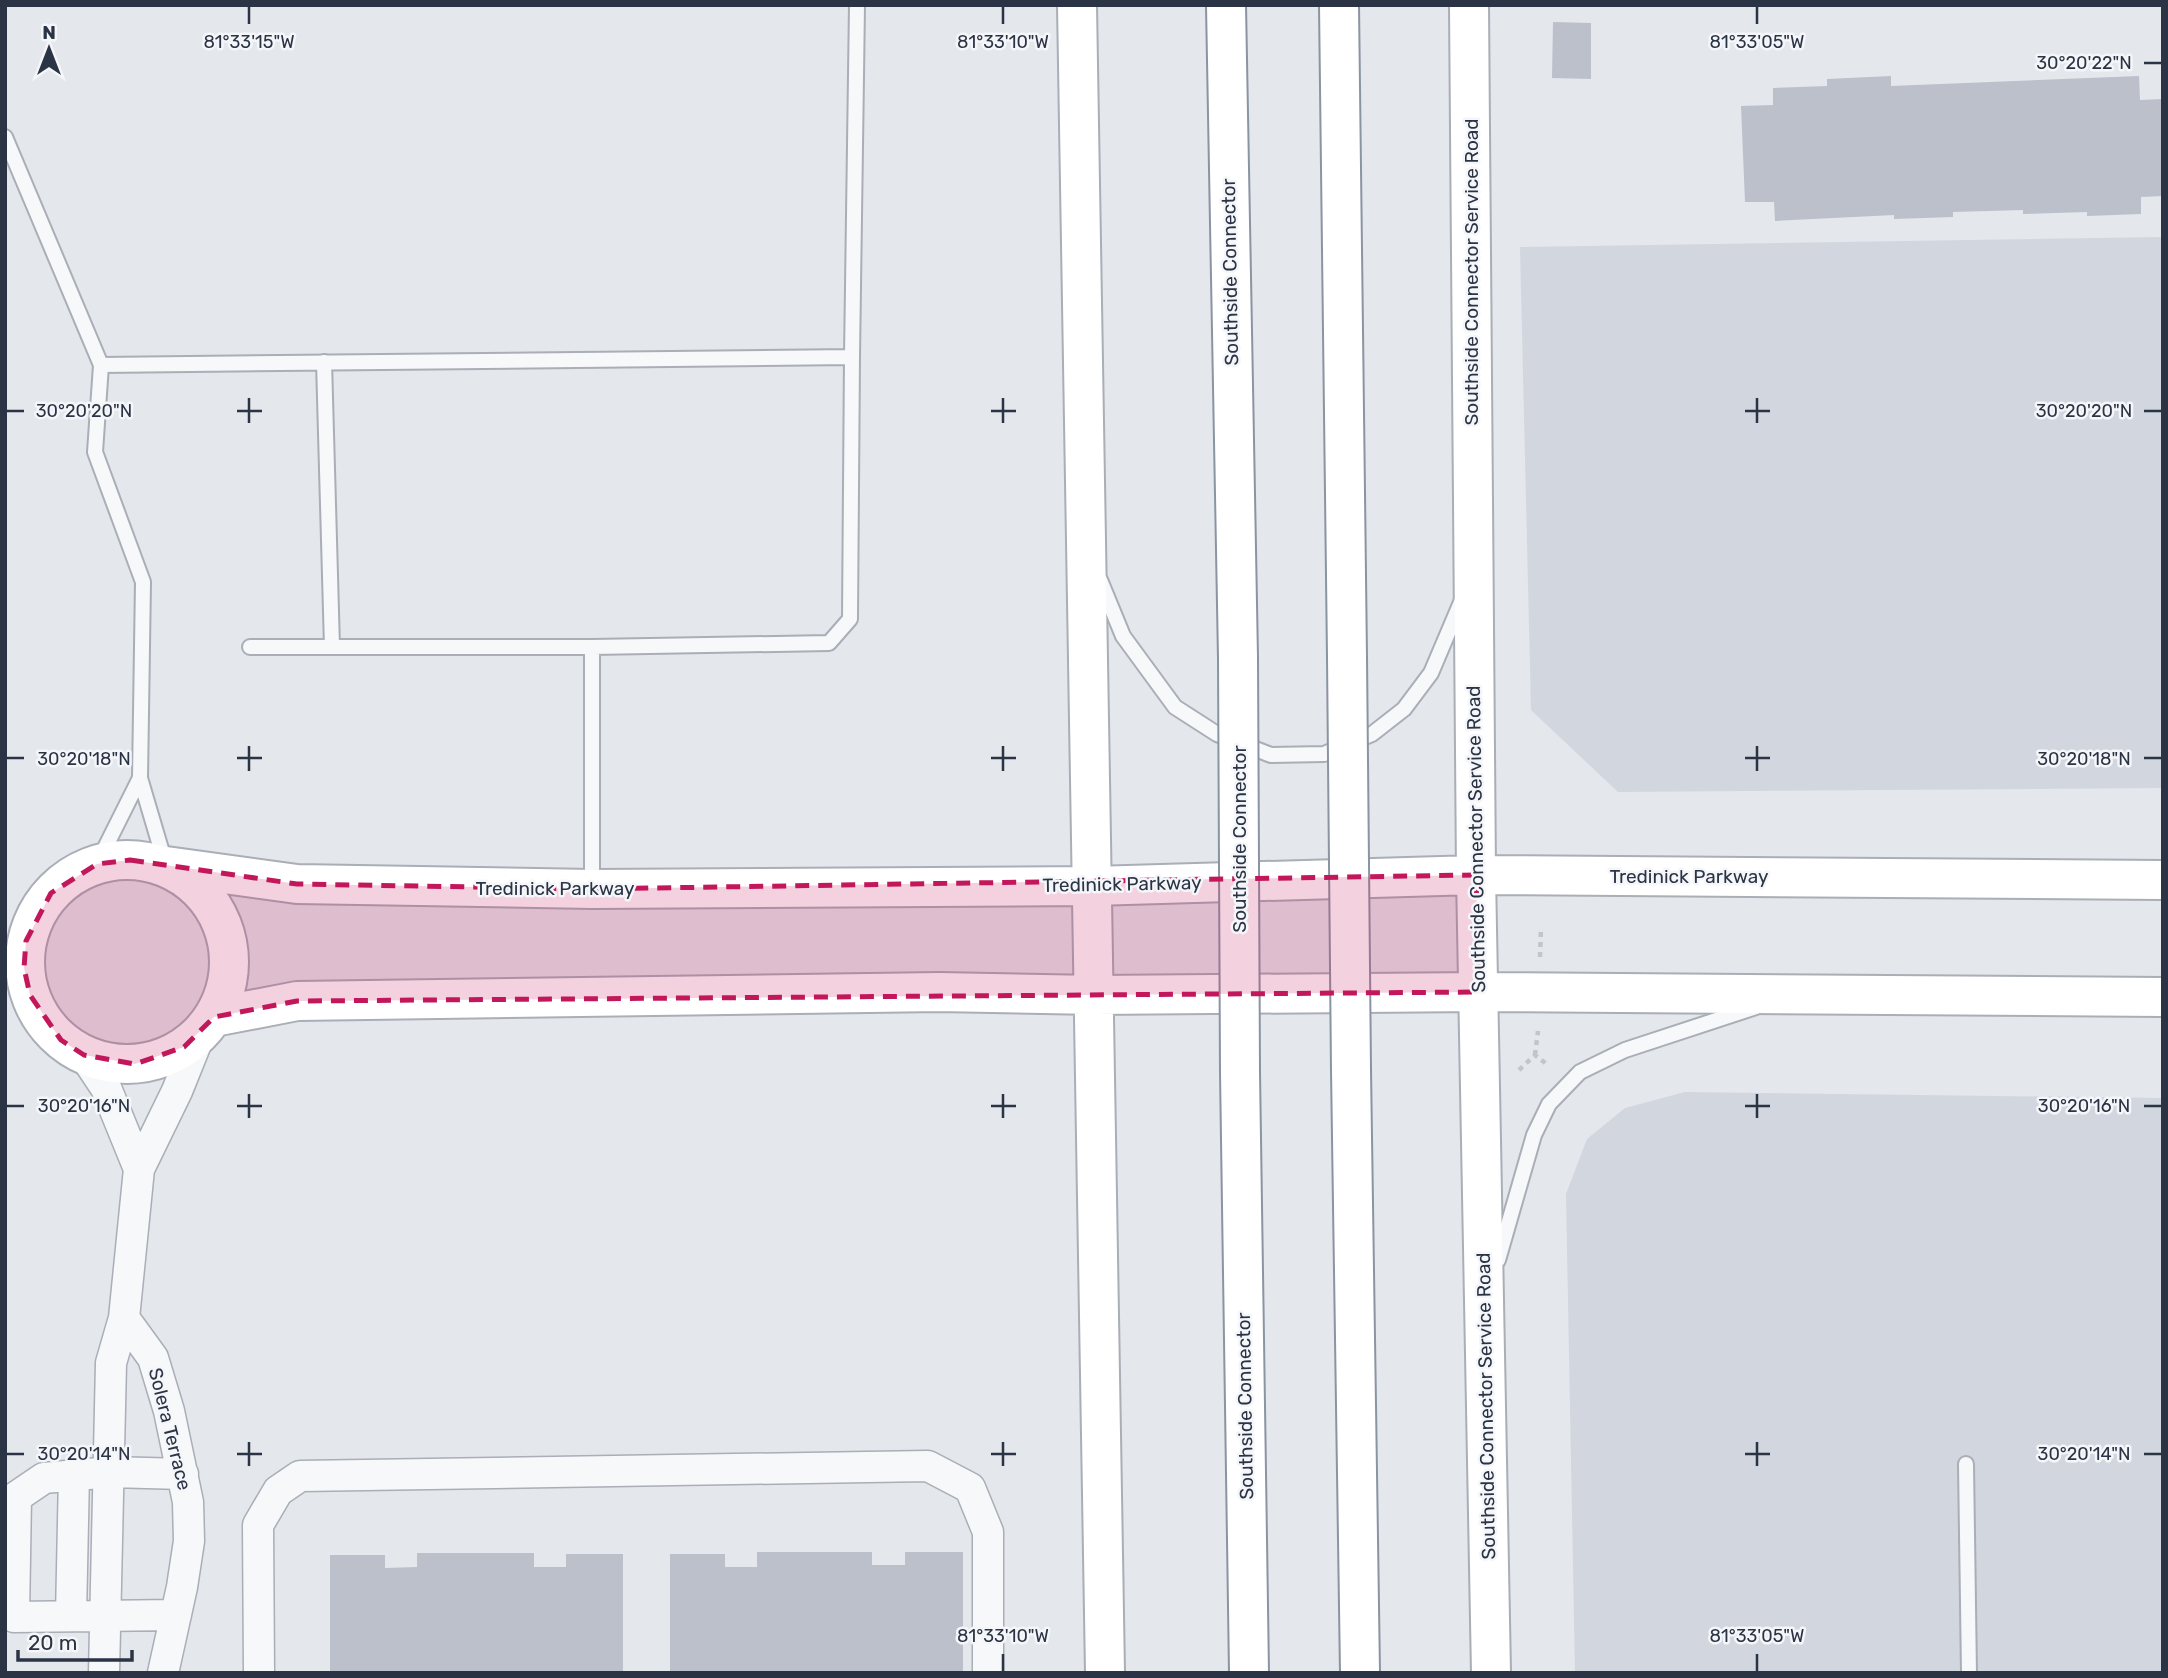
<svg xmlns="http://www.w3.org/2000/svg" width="2168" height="1678" font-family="Rubik,sans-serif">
  <rect width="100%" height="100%" fill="#e4e7ec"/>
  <path fill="#d2d6de" d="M2163,237V788L1618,792L1531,710L1520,247Z
    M1685,1092L2163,1098V1673H1575L1566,1194L1587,1139L1625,1108Z"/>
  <path fill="#bbc0ca" d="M1553,22L1591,23V79L1552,78Z
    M1891,76V86L2139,76L2140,100L2163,99V196L2141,197V214L2087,216V212L2023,214V210L1953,212V217L1894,219V215L1775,221L1774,202H1745L1741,106L1773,105V88L1827,86V79Z
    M757,1552H872V1565H905V1552H963V1673H670V1554H725V1567H757Z
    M417,1553H534V1567H566V1554H623V1673H330V1555H385V1568L417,1567Z"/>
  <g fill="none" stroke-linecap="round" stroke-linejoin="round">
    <defs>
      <path id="lane" d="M5,137L101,365L852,357L850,619L829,643L592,647H250
        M852,357L857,5
        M324,362L332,647
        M101,365L95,452L143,582L140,778L166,866
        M1100,580L1123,636L1175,707L1217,734L1271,755L1324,754L1372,734L1404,709L1431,673L1462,600
        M592,647V887
        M97,864L140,778
        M1498,1260L1534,1135L1549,1104L1580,1072L1625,1050L1756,1007
        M1966,1464L1969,1673"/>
      <path id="street" d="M84,1055L106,1088L139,1169
        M124,1318L139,1169L177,1091L202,1029
        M176,1615L14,1617L16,1497L44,1478L110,1472L183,1474
        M71,1616L74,1475
        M104,1673L111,1363L124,1318L153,1358L169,1411L188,1502L189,1541L182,1587L163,1673
        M259,1673L258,1525L278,1491L300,1476L928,1466L970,1488L988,1532V1673"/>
      <path id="secondary" d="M1077,5L1105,1673
        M1469,5L1476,875L1491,1673
        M25 962a102 102 0 1 1 204 0a102 102 0 1 1-204 0Z
        M166,866L297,884L592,889L1093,886L1476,875L2163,880
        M214,1017L297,1001L939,992L1095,995L1479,992L2163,997"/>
      <path id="highway" d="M1226,5L1238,658
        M1339,5L1347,657
        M1351,1070L1360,1673
        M1240,1072L1249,1673"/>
    </defs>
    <use href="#lane" stroke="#a9aeb7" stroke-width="18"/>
    <use href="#street" stroke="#a9aeb7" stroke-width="33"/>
    <use href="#secondary" stroke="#a9aeb7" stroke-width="42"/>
    <use href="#highway" stroke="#8b94a3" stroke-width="42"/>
    <path stroke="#c2c5cb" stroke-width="4.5" stroke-dasharray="5 5" stroke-linecap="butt" d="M1540,957L1541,929
      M1535,1055L1538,1031
      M1519,1070L1535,1055L1549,1066"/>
    <use href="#lane" stroke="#f7f8fa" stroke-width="14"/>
    <use href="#street" stroke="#f7f8fa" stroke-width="30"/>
    <use href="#secondary" stroke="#fff" stroke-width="38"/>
    <use href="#highway" stroke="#fff" stroke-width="38"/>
    <defs>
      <path id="highway-bridge" d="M1347,657L1351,1070
        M1238,658L1240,1072"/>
    </defs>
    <use href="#highway-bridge" stroke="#8b94a3" stroke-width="42" stroke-linecap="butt"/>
    <use href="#highway-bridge" stroke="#fff" stroke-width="38"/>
  </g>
  <path fill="#c2185b" fill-opacity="0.2" stroke="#c2185b" stroke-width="5" stroke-dasharray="14 9" stroke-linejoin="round" d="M130,860L297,884L592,889L1476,875L1479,992L297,1001L214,1017L184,1047L135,1064L84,1055L61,1040L30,995L24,968L26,941L51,893L97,864Z"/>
  <path fill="none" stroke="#2b3445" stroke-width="2.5" d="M249,7V24M1003,7V24M1757,7V24M2144,63H2161M249,398V423M1003,398V423M1757,398V423M7,411H24M237,411H262M991,411H1016M1745,411H1770M2144,411H2161M249,746V771M1003,746V771M1757,746V771M7,758H24M237,758H262M991,758H1016M1745,758H1770M2144,758H2161M249,1094V1118M1003,1094V1118M1757,1094V1118M7,1106H24M237,1106H262M991,1106H1016M1745,1106H1770M2144,1106H2161M249,1442V1466M1003,1442V1466M1757,1442V1466M7,1454H24M237,1454H262M991,1454H1016M1745,1454H1770M2144,1454H2161M1003,1654V1671M1757,1654V1671"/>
  <g text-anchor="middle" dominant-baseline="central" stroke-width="5" stroke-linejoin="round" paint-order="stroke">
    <g font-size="19" fill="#2b3445" stroke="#f4f6f9">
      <text transform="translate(1230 272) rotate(-91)">Southside Connector</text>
      <text transform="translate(1471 272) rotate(-90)">Southside Connector Service Road</text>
      <text transform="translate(1239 839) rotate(-90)">Southside Connector</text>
      <text transform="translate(1476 839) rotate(-91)">Southside Connector Service Road</text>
      <text x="1689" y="876">Tredinick Parkway</text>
      <text transform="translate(1122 884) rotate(-1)">Tredinick Parkway</text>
      <text x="555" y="888">Tredinick Parkway</text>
      <text transform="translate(1245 1406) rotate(-91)">Southside Connector</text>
      <text transform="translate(1486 1406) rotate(-91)">Southside Connector Service Road</text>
      <text transform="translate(170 1429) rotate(76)">Solera Terrace</text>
    </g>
  </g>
  <g font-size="18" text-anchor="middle" fill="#2b3445" stroke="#f4f6f9" stroke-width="5" stroke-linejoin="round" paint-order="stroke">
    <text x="249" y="48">81°33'15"W</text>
    <text x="1003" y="48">81°33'10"W</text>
    <text x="1757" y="48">81°33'05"W</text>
    <text x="2084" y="69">30°20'22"N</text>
    <text x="84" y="417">30°20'20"N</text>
    <text x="2084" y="417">30°20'20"N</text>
    <text x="84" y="765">30°20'18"N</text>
    <text x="2084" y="765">30°20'18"N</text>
    <text x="84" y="1112">30°20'16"N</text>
    <text x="2084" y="1112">30°20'16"N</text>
    <text x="84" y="1460">30°20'14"N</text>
    <text x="2084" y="1460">30°20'14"N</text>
    <text x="1003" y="1642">81°33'10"W</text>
    <text x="1757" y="1642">81°33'05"W</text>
  </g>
  <rect width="2168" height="1678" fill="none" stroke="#2b3445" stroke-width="14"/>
  <g transform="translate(49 49)" stroke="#f4f6f9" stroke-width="5" paint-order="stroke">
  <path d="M0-5L12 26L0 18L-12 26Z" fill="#2b3445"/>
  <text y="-10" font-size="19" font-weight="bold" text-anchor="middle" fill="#2b3445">N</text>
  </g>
  <path d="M18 1650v10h114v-10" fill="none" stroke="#2b3445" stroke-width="3.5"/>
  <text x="28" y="1650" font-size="21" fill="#2b3445" stroke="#f4f6f9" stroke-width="5" paint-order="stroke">20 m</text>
</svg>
